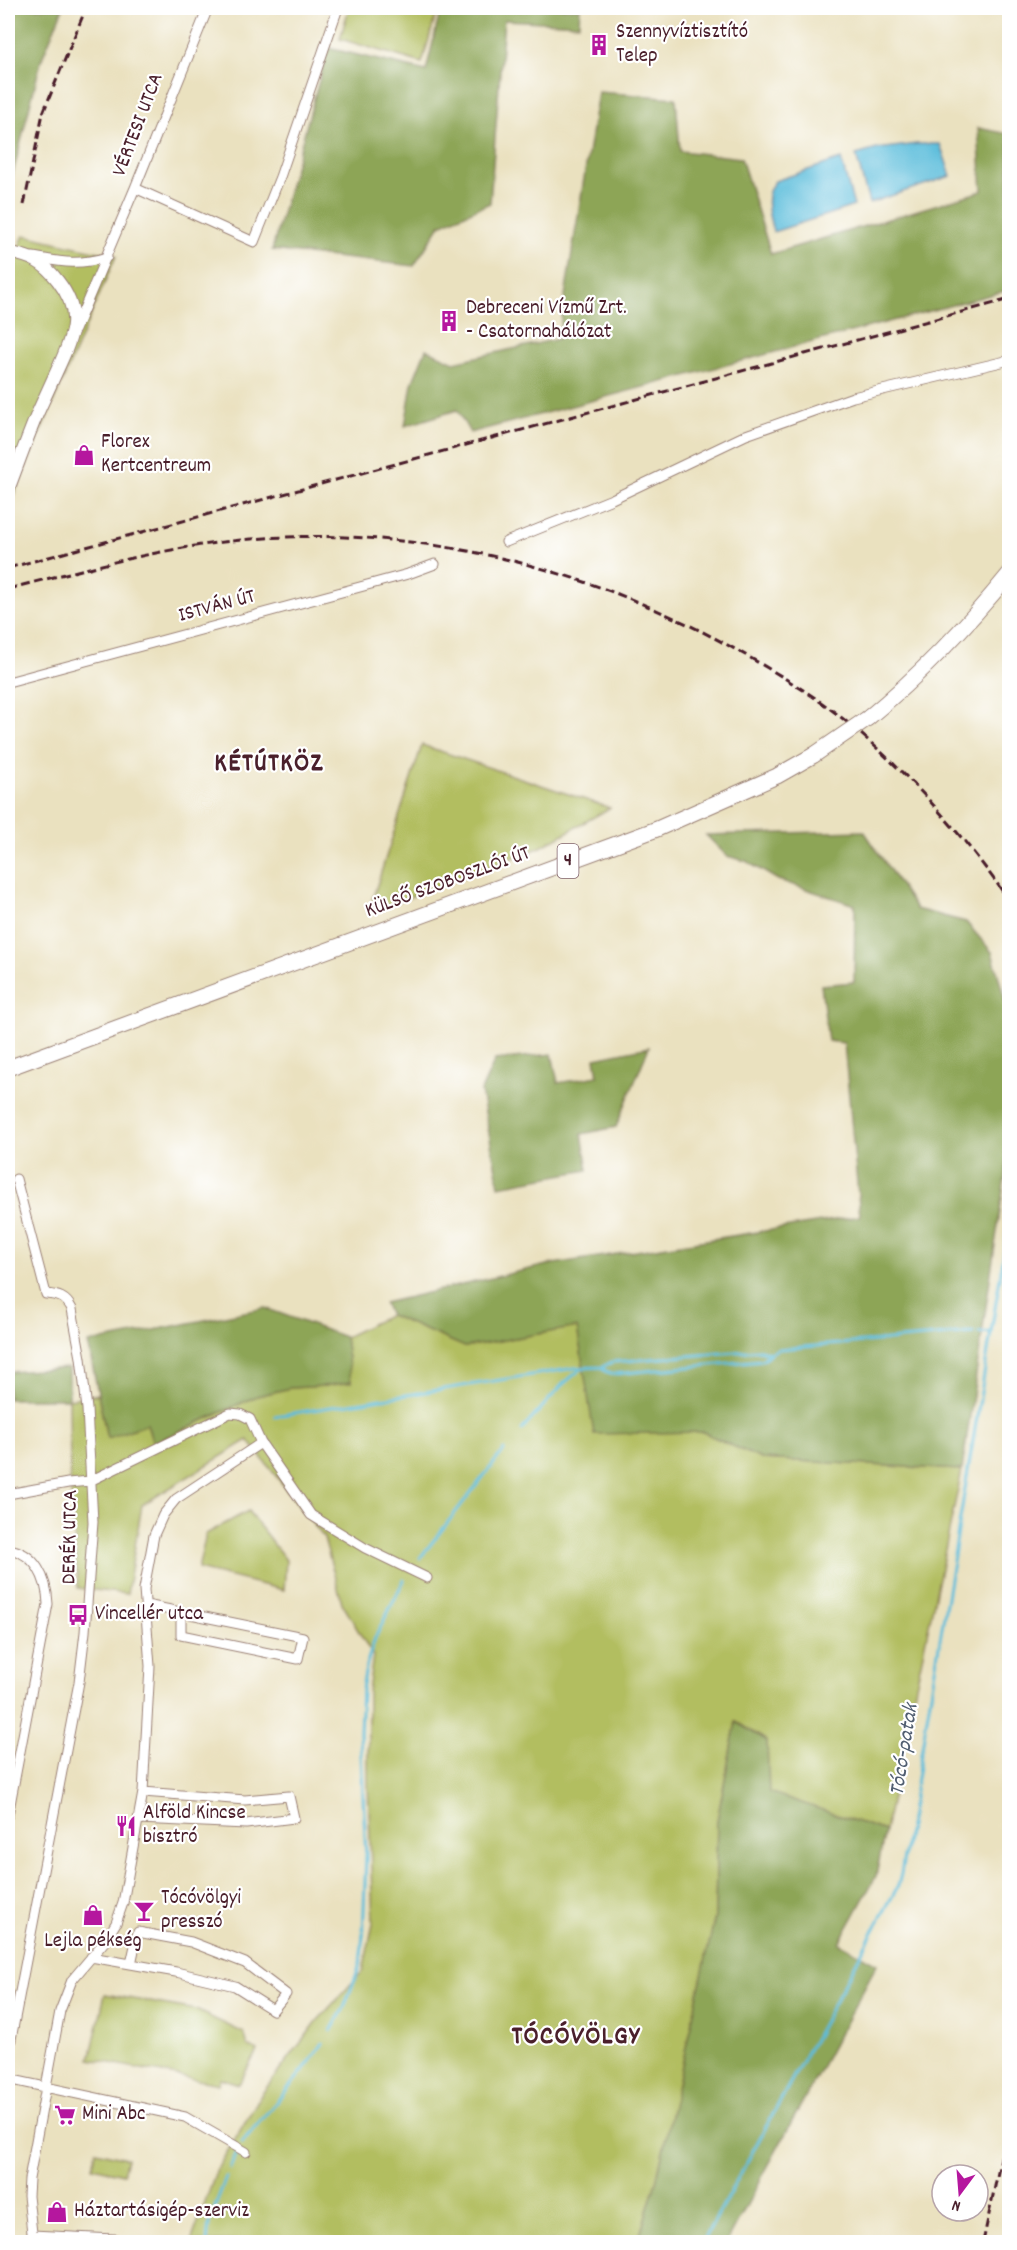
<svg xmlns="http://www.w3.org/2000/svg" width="1017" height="2250" font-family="Dekko,sans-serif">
  <rect width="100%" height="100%" fill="#fff"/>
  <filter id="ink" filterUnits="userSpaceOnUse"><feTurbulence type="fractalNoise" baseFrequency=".0167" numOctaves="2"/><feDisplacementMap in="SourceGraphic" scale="12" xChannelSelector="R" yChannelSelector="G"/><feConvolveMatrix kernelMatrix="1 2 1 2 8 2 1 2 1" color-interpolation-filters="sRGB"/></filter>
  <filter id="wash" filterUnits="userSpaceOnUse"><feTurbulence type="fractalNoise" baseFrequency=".008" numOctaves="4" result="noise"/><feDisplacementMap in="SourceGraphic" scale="24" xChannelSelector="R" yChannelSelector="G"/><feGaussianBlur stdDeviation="1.35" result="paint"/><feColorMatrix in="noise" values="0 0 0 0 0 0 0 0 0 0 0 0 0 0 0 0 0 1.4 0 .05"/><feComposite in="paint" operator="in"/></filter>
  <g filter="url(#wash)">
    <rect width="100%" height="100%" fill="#eae1bf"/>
    <path fill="#b2be60" stroke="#7e6e46" stroke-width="1.5" d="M349,8H438L422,63L340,39Z
      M24,235L116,256L8,508V275Z
      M422,745L610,808L539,848L368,913Z
      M390,1315L465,1347L577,1327L595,1433L703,1432L761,1459L962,1470L885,1831L768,1792L767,1741L736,1722L717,1821L715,1917L657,2178L638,2242H191L217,2169L261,2095L318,2020L363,1971L373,1924L368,1783V1692L373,1656L342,1603L324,1538L248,1440L142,1505L127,1594L78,1588L70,1475L69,1399L98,1394L107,1438L147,1424L154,1443L257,1396L290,1388L324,1386L351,1382L345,1337Z
      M248,1511L286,1560L284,1590L198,1569L206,1534Z
      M105,1994L196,2010L244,2033L248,2045L257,2051L239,2084L220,2078L218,2084L90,2059Z
      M96,2151L127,2158L123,2174L93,2167Z"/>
    <path fill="#8da556" stroke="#6c6240" stroke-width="1.5" d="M8,8H63L41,61L8,193Z
      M441,8H580L579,24L504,20L490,203L440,225L414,266L272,250L328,48L426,71Z
      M598,92L676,98L680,151L741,158L771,254L982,191L978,128L1009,134V290L470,433L457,410L405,426L412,384L426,349L454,362L558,339Z
      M864,831L916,909L966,922L992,952L1009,1015V1150L962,1470L761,1459L703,1432L594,1434L577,1327L465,1347L390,1315L384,1303L547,1265L860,1216L844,1043L828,1041L821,985L854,982L855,905L778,880L746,861L727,856L706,835Z
      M649,1047L616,1127L582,1134L588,1170L499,1186L481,1091L495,1060L552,1054L558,1083L598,1076L595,1058Z
      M265,1308L345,1337L351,1382L324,1386L290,1388L257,1396L153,1443L147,1424L107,1438L88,1343Z
      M8,1367L9,1372L69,1368V1399H8Z
      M736,1722L767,1741L769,1792L885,1831L876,1876L839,1943L877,1964L727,2242H638L657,2178L715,1917L717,1821Z"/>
    <path fill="#5cbddb" stroke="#536e83" stroke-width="1.5" d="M917,144H940L951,176L869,203L856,155L877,149Z
      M841,159L854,206L773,232C769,214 762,196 775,181Z"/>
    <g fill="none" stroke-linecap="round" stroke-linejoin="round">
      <path stroke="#5cbddb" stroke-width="3" d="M1010,970L1007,990L1010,1000
        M978,1333L991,1332
        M602,1367L605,1371L614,1374L762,1360L770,1353
        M275,1416L575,1368L602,1367L612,1362L760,1350L770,1353L779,1349L973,1333
        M522,1430L562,1385L581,1369
        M420,1558L504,1450
        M331,2031L344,2008L360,1965L363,1935L366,1857L360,1733L362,1689L367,1663L375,1638L404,1580
        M242,2143C268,2109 300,2079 323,2043
        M230,2168L236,2154
        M207,2242L209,2223L226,2177
        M703,2242L898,1886L901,1874L1010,1218"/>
    </g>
  </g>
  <g filter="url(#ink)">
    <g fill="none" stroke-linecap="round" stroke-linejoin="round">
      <defs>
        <path id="minor" d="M135,188L254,242L280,177L338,8
          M33,257C62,262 77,266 107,257
          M75,330L135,188L208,8
          M506,542L612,499L746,435L853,397L1010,360
          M8,682L408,574L435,564
          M8,1494L68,1483L90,1481L230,1413L240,1414L250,1419L261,1443L311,1515L365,1548L427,1578
          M8,1549C36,1553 47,1579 48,1604L8,1815
          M146,1605L303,1637L298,1659L181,1635V1612
          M139,1819L246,1824L294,1818L289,1796L245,1800L143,1792
          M91,1957L176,1972L235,1986L273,2010L286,1994L245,1963L191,1942L138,1932L131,1964
          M8,2055L79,1682L85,1632L93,1522L87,1409L81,1358L72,1309C66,1297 58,1295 46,1294L16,1179
          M8,2079L185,2117L246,2152
          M32,2235L114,2239L136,2242
          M33,2242L28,2196L29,2179L60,2011L72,1980L105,1941L116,1923L123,1903L143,1792L150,1666L144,1589L154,1535L163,1515L176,1499L261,1443"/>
        <path id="tertiary" d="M8,252C31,257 43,261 58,281C82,312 74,333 59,366C52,381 45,397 38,412C27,438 18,464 8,490"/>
        <path id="primary" d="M868,718C921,674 967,626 1010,573
          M8,1068L657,829L777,776L814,755"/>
      </defs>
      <use href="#minor" stroke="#9a8075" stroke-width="11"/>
      <use href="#tertiary" stroke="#9a8075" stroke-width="14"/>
      <use href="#primary" stroke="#9a8075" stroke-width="17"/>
      <use href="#minor" stroke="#fff" stroke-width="9"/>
      <use href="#tertiary" stroke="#fff" stroke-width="12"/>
      <use href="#primary" stroke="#fff" stroke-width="15"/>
      <path stroke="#4a1f2b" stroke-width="3" stroke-dasharray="9 4.5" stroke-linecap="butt" d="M24,205L43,113L86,8
        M8,568L1010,299
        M8,589C99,565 191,540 286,537C448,531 607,575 747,656C780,675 812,694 842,718C904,768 965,836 1010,902
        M983,2242L1010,2116"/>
      <defs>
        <path id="primary-bridge" d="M814,755L868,718"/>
      </defs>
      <use href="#primary-bridge" stroke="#9a8075" stroke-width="17" stroke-linecap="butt"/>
      <use href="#primary-bridge" stroke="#fff" stroke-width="15"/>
    </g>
  </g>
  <defs>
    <symbol id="building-bare" viewBox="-9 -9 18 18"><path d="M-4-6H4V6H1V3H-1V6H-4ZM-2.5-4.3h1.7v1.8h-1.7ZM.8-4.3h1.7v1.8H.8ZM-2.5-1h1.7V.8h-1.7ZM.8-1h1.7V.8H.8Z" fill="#b5179e" stroke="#fff" stroke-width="2.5" paint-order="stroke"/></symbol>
    <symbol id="shop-bare" viewBox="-9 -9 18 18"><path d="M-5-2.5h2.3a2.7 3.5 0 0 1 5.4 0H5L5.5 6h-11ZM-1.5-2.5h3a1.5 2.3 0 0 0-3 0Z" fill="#b5179e" stroke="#fff" stroke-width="2.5" paint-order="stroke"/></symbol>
    <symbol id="bus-bare" viewBox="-9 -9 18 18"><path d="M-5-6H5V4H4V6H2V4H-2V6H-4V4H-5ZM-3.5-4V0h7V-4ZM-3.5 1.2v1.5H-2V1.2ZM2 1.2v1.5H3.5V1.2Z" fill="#b5179e" stroke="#fff" stroke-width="2.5" paint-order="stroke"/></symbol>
    <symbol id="restaurant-bare" viewBox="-9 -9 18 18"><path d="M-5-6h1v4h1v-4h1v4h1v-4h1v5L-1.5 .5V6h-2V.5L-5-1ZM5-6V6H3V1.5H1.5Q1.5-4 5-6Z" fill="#b5179e" stroke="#fff" stroke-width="2.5" paint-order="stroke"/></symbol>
    <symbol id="bar-bare" viewBox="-9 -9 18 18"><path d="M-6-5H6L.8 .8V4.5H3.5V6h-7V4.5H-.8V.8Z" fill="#b5179e" stroke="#fff" stroke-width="2.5" paint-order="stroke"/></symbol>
    <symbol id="supermarket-bare" viewBox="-9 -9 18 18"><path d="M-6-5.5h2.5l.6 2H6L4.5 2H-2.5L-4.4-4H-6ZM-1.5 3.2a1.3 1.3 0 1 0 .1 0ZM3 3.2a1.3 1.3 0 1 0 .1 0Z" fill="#b5179e" stroke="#fff" stroke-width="2.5" paint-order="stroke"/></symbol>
  </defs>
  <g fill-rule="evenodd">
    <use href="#building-bare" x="584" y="30" width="30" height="30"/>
    <use href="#building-bare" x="434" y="306" width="30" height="30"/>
    <use href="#shop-bare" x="69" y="440" width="30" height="30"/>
    <use href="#bus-bare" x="63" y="1600" width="30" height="30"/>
    <use href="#restaurant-bare" x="111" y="1811" width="30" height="30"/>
    <use href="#bar-bare" x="129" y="1896" width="30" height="30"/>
    <use href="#shop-bare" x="78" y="1900" width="30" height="30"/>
    <use href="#supermarket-bare" x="50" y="2100" width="30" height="30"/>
    <use href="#shop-bare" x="42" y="2197" width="30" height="30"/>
  </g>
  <g text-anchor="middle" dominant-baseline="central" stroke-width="4.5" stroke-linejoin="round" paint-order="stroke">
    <rect fill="#fff" stroke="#80626b" stroke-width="1.5" x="557.5" y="844" width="21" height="34" rx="4.5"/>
    <g font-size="20" font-weight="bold" fill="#4a1f2b">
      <text x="568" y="861">4</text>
    </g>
    <g font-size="21" fill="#4a1f2b" stroke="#fff" text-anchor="start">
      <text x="616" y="33">Szennyvíztisztító<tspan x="616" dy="24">Telep</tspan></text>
      <text x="466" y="309">Debreceni Vízmű Zrt.<tspan x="466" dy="24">- Csatornahálózat</tspan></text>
      <text x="101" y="443">Florex<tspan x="101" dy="24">Kertcentreum</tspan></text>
      <text x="95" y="1615">Vincellér utca</text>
      <text x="143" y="1814">Alföld Kincse<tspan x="143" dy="24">bisztró</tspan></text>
      <text x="161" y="1899">Tócóvölgyi<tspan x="161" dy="24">presszó</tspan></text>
      <text x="93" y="1942" text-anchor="middle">Lejla pékség</text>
      <text x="82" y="2115">Mini Abc</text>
      <text x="74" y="2212">Háztartásigép-szerviz</text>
    </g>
    <g font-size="21" fill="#4a1f2b" stroke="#fff">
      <text transform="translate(139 125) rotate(-69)">VÉRTESI UTCA</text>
      <text transform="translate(217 607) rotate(-15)">ISTVÁN ÚT</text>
      <text transform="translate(448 883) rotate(-20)">KÜLSŐ SZOBOSZLÓI ÚT</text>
      <text transform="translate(71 1537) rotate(-89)">DERÉK UTCA</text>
    </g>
    <g font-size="22" font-style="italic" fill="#515e71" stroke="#fff">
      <text transform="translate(905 1750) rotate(-81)">Tócó-patak</text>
    </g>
    <g font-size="27" font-weight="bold" letter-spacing="1.5" fill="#4a1f2b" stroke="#fff">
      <text x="269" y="764">KÉTÚTKÖZ</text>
      <text x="576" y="2037">TÓCÓVÖLGY</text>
    </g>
  </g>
  <rect width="1017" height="2250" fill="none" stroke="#fff" stroke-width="30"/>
  <g transform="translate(960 2193) rotate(196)"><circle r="28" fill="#ffffff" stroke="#b7a5aa" stroke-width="1.5"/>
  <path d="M0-4.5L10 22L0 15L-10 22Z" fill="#b5179e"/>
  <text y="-9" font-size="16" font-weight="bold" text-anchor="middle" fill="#4a1f2b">N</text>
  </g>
</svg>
